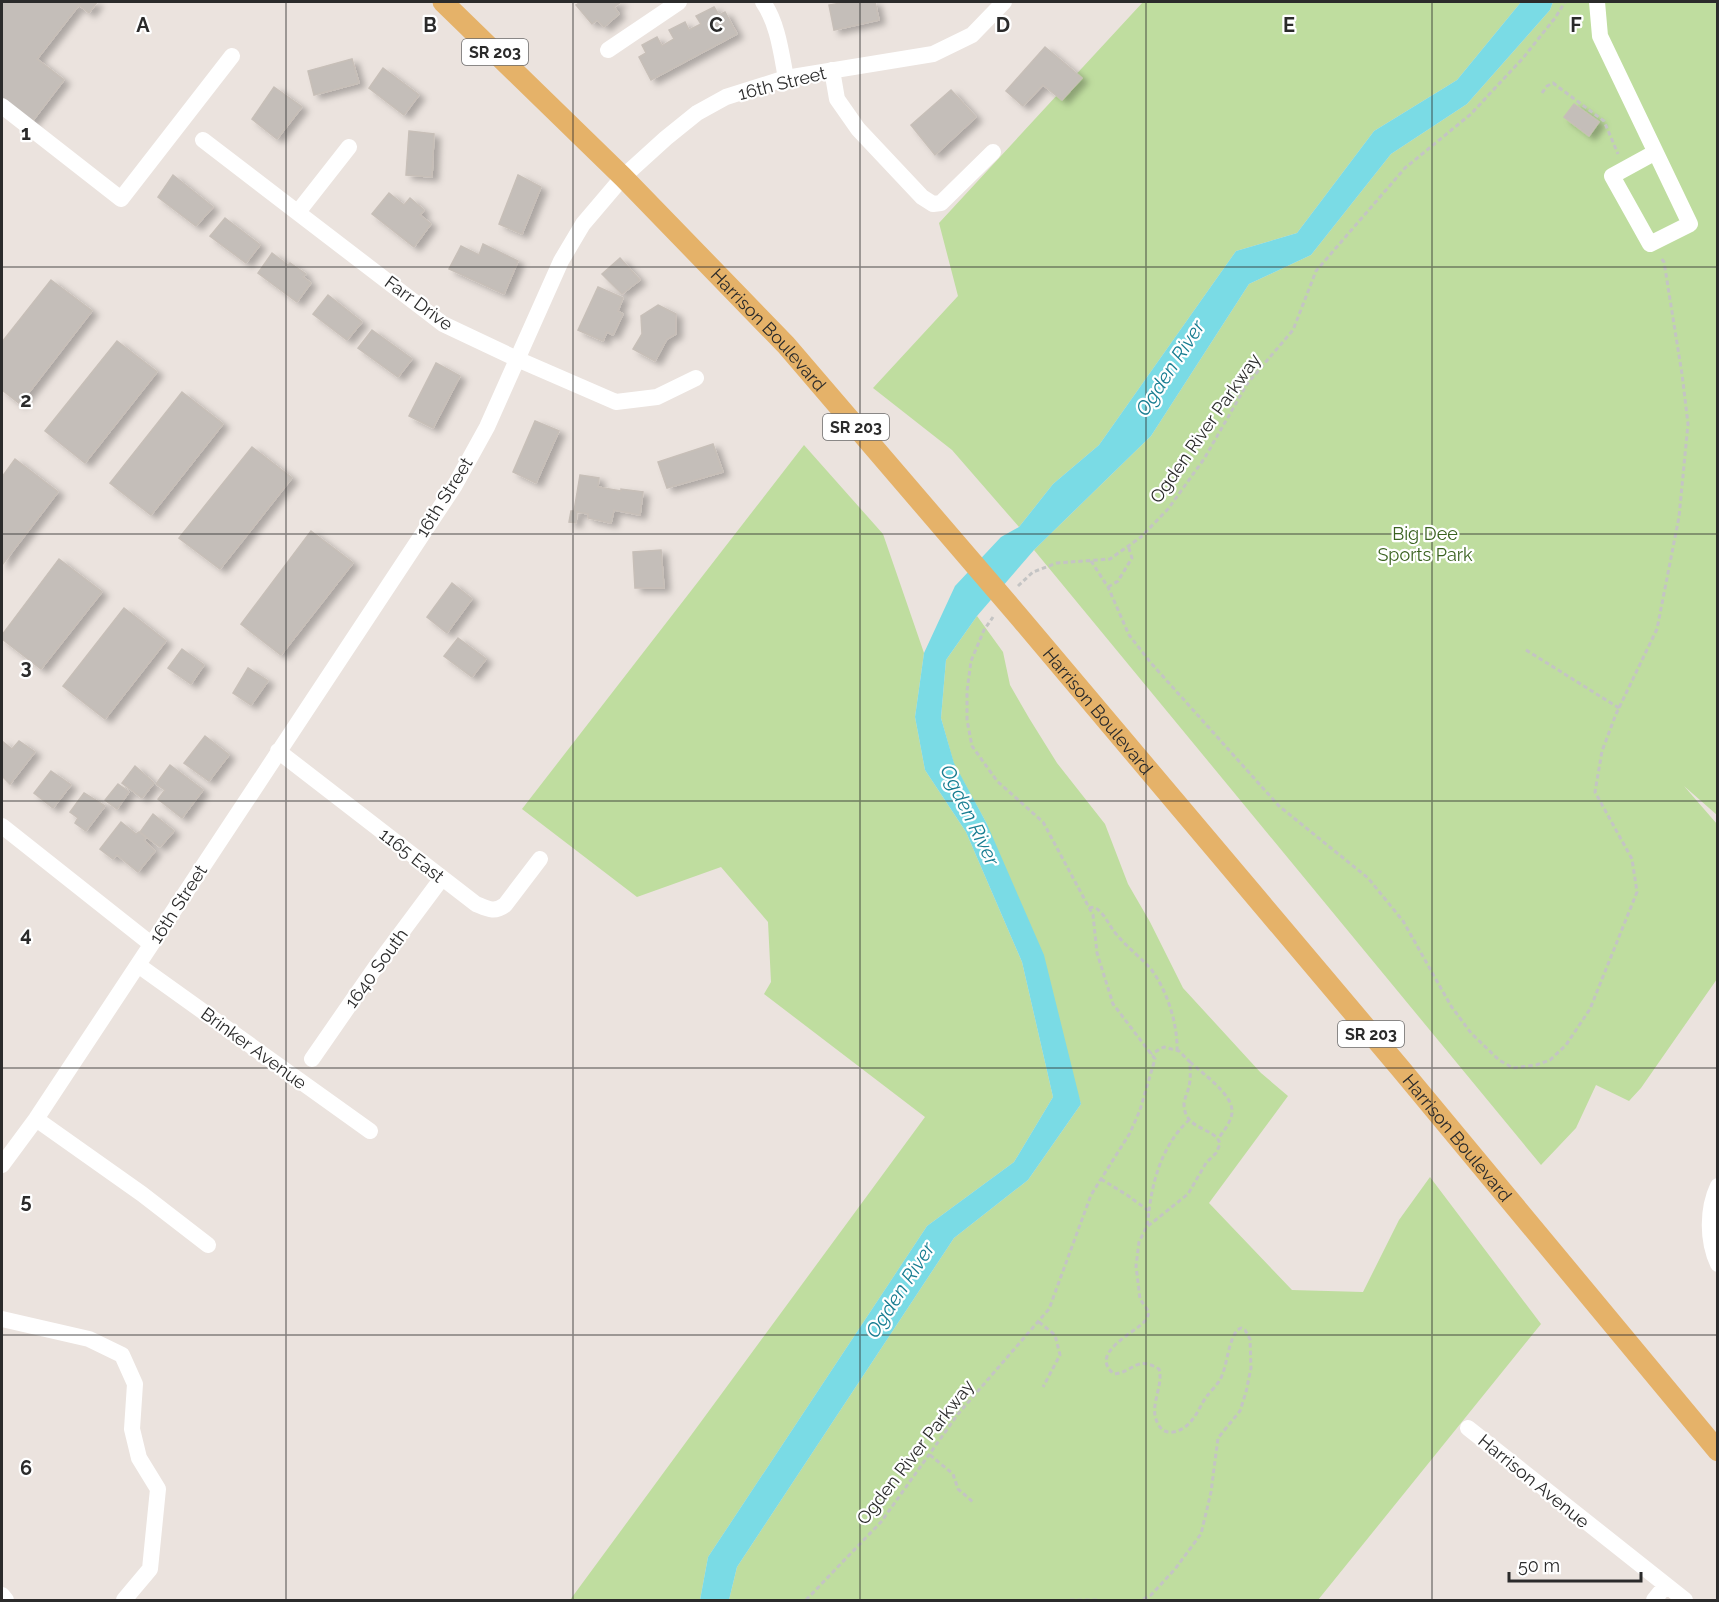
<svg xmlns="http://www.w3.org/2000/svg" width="1719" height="1602" font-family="Raleway,sans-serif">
  <defs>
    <filter id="shadow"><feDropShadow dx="6" dy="4" stdDeviation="3" flood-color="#0004"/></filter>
  </defs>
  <rect width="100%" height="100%" fill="#ebe3de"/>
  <path fill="#bfdd9f" d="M1143,2H1521L1457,80L1374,131L1297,233L1236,251L1099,445L1053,484L1019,527L952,450L873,388L958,296L939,223Z
    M1553,2H1717V815L1684,786L1717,824V979L1641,1088L1629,1101L1596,1085L1576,1128L1541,1165L1034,550L1151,436L1249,284L1311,255L1391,154L1467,104L1550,10Z
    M804,445L883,534L924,653L915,717L925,770L966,832L1022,962L1053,1097L1014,1162L927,1226L708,1557L700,1600H570L925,1117L764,994L771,982L768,922L721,867L637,897L522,809Z
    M977,616L1003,652L1010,685L1029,718L1057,763L1105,824L1128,884L1150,922L1183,988L1261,1073L1288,1096L1209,1203L1292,1290L1363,1292L1399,1220L1430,1177L1541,1324L1318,1600H729L737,1567L954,1238L1028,1180L1081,1104L987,824L954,764L941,718L946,660Z"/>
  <path fill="#7adbe5" d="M1521,2H1553L1550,10L1467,104L1391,154L1311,255L1249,284L1151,436L1034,550L977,616L946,660L941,718L954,763L987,824L1044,955L1081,1104L1028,1180L954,1238L737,1567L729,1600H700L708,1557L927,1226L1014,1162L1053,1097L1022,962L966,832L925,770L915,717L924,653L955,586L1001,537L1019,527L1053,484L1099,445L1236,251L1297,233L1374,131L1457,80Z"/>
  <path fill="#c4beb9" stroke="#c7bfb8" stroke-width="1.5" filter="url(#shadow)" d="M2,2H97L89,13L79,5L37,59L64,80L31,123L2,100Z
    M581,2H621L614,7L619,14L604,27L597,20L592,24L576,5Z
    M847,2H875L879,20L834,30L829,5Z
    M714,7L719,15L725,12L737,34L651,80L639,57L646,53L642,45L657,37L662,46L674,39L669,30L685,22L689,30L701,24L696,16Z
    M1045,47L1082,78L1062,100L1043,85L1023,106L1006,91Z
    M352,59L359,83L314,95L308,71Z
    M383,68L419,95L404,115L369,88Z
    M274,87L302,107L277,139L252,119Z
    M951,90L976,117L935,155L911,125Z
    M1574,104L1599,122L1589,136L1564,117Z
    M409,131L434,134L432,177L406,175Z
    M173,175L213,207L196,226L158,197Z
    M518,175L541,187L522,234L499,224Z
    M389,193L404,205L410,198L424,210L420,215L431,224L414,247L372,214Z
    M225,218L260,245L246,263L210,236Z
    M483,244L518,261L504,294L449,269L461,246L479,255Z
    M272,253L288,265L290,263L306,274L303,277L311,283L297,302L258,273Z
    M620,258L640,280L622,294L602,274Z
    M51,280L92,311L20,404L2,390V342Z
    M598,287L623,298L618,311L623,314L613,335L607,332L603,341L578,330Z
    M328,295L362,322L347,340L313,314Z
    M658,305L676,314V334L667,339L655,361L633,349L642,334L641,316Z
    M372,330L412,359L398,377L358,348Z
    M117,341L157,372L85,463L45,431Z
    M436,363L460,376L433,428L409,416Z
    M182,392L223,424L151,515L110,483Z
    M535,421L559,431L536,483L513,472Z
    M713,444L723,472L667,488L658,462Z
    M252,447L292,478L220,569L179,538Z
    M15,459L58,492L2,565V477Z
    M580,475L599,478L598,487L621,491V489L643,492L640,515L614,510L611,523L588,518V514L577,512L576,523L569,522L571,511H574Z
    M311,531L353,563L281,655L241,624Z
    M661,550L664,588H635L633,552Z
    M59,559L102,592L41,669L2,639V635Z
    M452,583L472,599L447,633L427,617Z
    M124,608L166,641L105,719L63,686Z
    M458,638L486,659L472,677L444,656Z
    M182,649L204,665L191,684L168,668Z
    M248,668L268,681L251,705L233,693Z
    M205,736L229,755L209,781L184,763Z
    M2,741L12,749L19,741L35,752L10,784L2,776Z
    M170,765L203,790L182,818L158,799L165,790L156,784Z
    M135,766L154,783L142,798L122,783Z
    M51,771L71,785L53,808L34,793Z
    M118,784L129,792L117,809L105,800Z
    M84,793L105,806L86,831L75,823L78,818L70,812Z
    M153,814L174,831L160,847L140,832Z
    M121,822L136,834L139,832L146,838L144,840L155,851L138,872L117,855L113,859L100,849Z"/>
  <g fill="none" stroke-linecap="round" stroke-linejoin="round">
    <path stroke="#c4c4c4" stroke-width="3" stroke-dasharray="4.5 3" stroke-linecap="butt" d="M1542,93L1547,86L1553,83L1604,121L1618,154
      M1091,561L1108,587L1129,635L1151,663L1279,806L1368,878L1403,921L1451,1006L1471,1033L1499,1060L1513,1068L1536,1065L1550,1060L1566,1045L1590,1009L1637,892L1632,859L1595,792L1602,751L1616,714L1657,629L1679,517L1688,424L1682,374L1664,262L1660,257
      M1018,586L1033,572L1057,563L1110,559L1141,537L1168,509L1204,459L1247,384L1293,330L1316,271L1405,168L1471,114L1523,58L1555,18L1565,2
      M1108,587L1118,581L1132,558L1128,545
      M1526,650L1619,708
      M1089,908L1094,907C1106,914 1108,925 1117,935C1127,947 1140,957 1150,968C1167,989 1178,1025 1177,1051
      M1190,1062C1203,1074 1234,1095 1232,1113C1231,1122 1223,1132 1218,1139
      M1101,1179L1127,1195L1149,1211L1147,1226L1139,1242L1136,1266L1140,1299L1149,1312C1148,1316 1147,1318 1145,1321C1135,1333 1088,1353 1114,1374C1134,1372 1136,1355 1159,1369C1164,1387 1148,1406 1158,1424C1166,1439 1184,1431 1192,1420C1198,1413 1201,1404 1207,1396C1211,1391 1218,1384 1221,1378C1228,1362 1227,1346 1237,1330L1241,1328L1245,1330L1250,1339L1251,1368L1246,1392L1240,1411L1218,1438L1211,1492L1201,1534L1175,1569L1151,1595L1142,1600
      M1149,1211C1153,1177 1164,1143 1189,1120
      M1148,1226L1188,1194L1206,1163L1216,1153L1220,1144C1216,1127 1184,1131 1184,1104C1184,1099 1188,1092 1189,1086C1191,1078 1190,1070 1190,1062L1179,1051L1164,1047L1151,1054
      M1039,1322L1055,1335L1060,1355L1043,1387
      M930,1455L953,1474L958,1489L973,1502
      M806,1600L881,1522L958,1414L1049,1309L1091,1195L1130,1133L1140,1110L1155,1059L1113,1004L1097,953L1093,915L1043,822L997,781L972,746L967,720V691L971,661L984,630L993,617
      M1070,1600H1098"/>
    <path stroke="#fff" stroke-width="16" d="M763,2C778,24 781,52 786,78
      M1597,2L1600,36L1690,224L1650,244L1612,176L1654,153
      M608,50L679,2
      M832,70L837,99L858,129L922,197L933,204L941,203L993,152
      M2,106L121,199L232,56
      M203,140L443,324L517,359L616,402L657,397L696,378
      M298,212L349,147
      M278,751L476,904C488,909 494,913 505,905L540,859
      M2,826L151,944
      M138,965L370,1131
      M312,1059L375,968L442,878
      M36,1119L142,1194L208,1245
      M2,1165L36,1119L455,485L487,427L561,261L583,224L623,177L666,138L697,113L726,97L786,78L933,54L972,35L1004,2
      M1718,1186C1707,1209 1707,1241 1718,1264
      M2,1319L89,1339L122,1355L135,1384L132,1429L139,1458L158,1489L150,1569L124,1600
      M1468,1428L1685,1600
      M2,1595L6,1600
      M1654,1600L1666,1585"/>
    <path stroke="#e5b269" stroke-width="21" id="s1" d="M443,2L623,177L786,345L1021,619L1400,1068L1718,1451"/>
  </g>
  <path fill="none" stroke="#2b2b2b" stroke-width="1.5" stroke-opacity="0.55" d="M286,2V1600M573,2V1600M860,2V1600M1146,2V1600M1432,2V1600M2,267H1718M2,534H1718M2,801H1718M2,1068H1718M2,1335H1718"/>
  <g text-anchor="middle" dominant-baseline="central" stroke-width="4.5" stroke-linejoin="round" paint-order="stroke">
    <g fill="#fff" stroke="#6b6b6b" stroke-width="1.5">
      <rect x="462" y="39" width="66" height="26" rx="4.5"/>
      <rect x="823" y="414" width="66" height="26" rx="4.5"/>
      <rect x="1338" y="1021" width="66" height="26" rx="4.5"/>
    </g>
    <g font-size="16" font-weight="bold" fill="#2b2b2b">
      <text x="495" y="52">SR 203</text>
      <text x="856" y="427">SR 203</text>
      <text x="1371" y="1034">SR 203</text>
    </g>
    <g font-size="18" fill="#2b2b2b" stroke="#fff">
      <text transform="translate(782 83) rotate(-14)">16th Street</text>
      <text transform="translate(419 303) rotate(36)">Farr Drive</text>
      <text stroke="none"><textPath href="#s1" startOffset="462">Harrison Boulevard</textPath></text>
      <text transform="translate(1205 428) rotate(-55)">Ogden River Parkway</text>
      <text transform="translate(444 497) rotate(-58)">16th Street</text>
      <text stroke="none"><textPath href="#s1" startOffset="966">Harrison Boulevard</textPath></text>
      <text transform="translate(412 855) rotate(38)">1165 East</text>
      <text transform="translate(178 904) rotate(-57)">16th Street</text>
      <text transform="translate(376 968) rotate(-54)">1640 South</text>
      <text transform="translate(254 1048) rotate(36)">Brinker Avenue</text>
      <text stroke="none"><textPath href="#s1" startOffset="1524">Harrison Boulevard</textPath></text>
      <text transform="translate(915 1452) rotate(-52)">Ogden River Parkway</text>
      <text transform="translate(1534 1481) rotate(39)">Harrison Avenue</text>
    </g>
    <g font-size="18" fill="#3a6220" stroke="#fff">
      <text x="1425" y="533">Big Dee<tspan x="1425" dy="21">Sports Park</tspan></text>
    </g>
    <g font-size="20" font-style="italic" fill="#187d91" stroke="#fff">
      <text transform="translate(1170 368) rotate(-57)">Ogden River</text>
      <text transform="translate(970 815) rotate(64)">Ogden River</text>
      <text transform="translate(900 1290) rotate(-57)">Ogden River</text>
    </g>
  </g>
  <g font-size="20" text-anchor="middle" font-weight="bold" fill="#2b2b2b" stroke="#fff" stroke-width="4.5" stroke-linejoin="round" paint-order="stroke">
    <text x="143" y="32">A</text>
    <text x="430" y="32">B</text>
    <text x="716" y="32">C</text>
    <text x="1003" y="32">D</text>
    <text x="1289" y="32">E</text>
    <text x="1576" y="32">F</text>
    <text x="26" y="140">1</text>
    <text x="26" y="407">2</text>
    <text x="26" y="674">3</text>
    <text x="26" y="941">4</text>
    <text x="26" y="1208">5</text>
    <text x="26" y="1475">6</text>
  </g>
  <rect width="1719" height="1602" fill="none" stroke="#2b2b2b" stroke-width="6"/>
  <path d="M1509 1572v9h132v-9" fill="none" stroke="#2b2b2b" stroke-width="3"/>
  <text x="1518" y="1572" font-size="18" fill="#2b2b2b" stroke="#ffffff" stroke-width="4.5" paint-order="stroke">50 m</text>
</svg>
